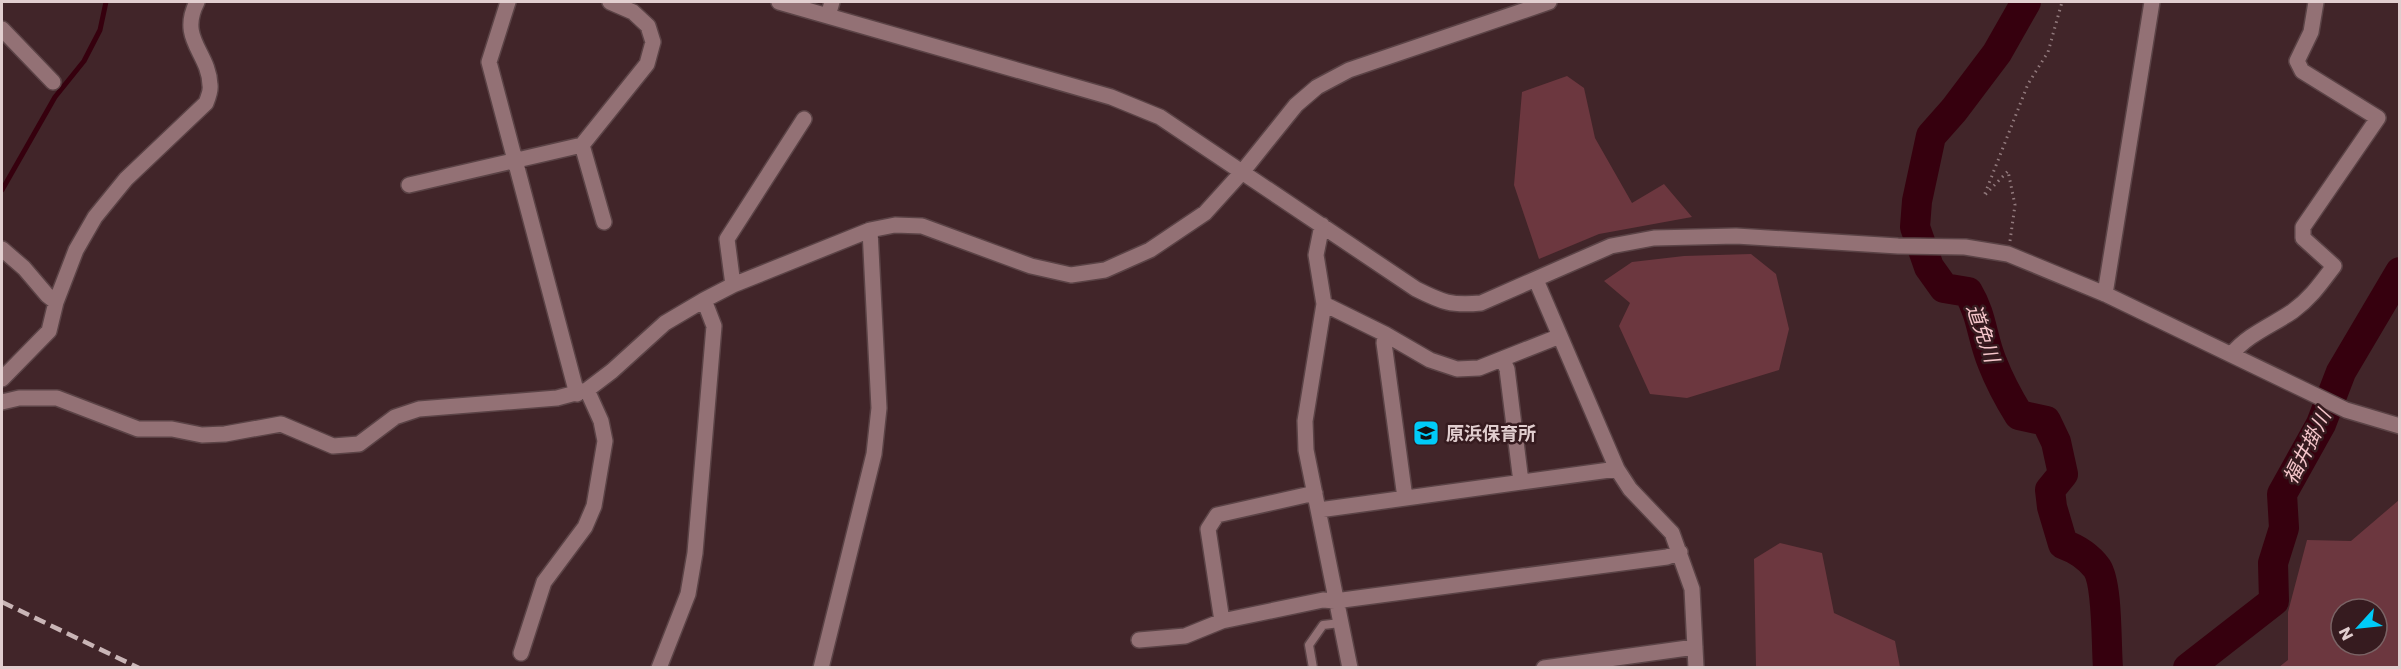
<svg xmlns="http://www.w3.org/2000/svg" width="2401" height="669" font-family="Poppins,'Noto Sans JP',sans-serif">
  <rect width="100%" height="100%" fill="#412529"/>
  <path fill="#6c373f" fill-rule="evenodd" d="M1567,76L1584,88L1595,138L1632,203L1664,184L1692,217L1599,234L1539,259L1514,185L1522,92Z
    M1751,254L1776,274L1789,329L1779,370L1687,398L1650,394L1619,326L1630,303L1604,281L1632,262L1684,256Z
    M2399,500V667H2279L2288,660V612L2307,540L2351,541ZM2341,609H2377V645H2341Z
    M1780,543L1822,553L1834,613L1895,641L1900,667H1756L1754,559Z"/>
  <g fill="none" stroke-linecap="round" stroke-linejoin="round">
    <path stroke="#36000e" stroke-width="5" d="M2,190L55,97L84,61L100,30L106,2"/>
    <path stroke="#36000e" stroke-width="30" d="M2026,2L1997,53L1954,110L1931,136L1917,201L1915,227L1929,267L1944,288L1968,292C1982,315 1982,338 1992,362C1999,380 2009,399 2019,415L2046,421L2056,442L2063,474L2050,490L2052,507L2063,544C2077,549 2088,556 2097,568C2108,585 2106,645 2108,668
      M2188,668L2274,601L2273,563L2284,528L2282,494L2321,424L2341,372L2400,272"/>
    <defs>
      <path id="service" d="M1313,668L1309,645L1323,625L1340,623"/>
      <path id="minor" d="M508,2L489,62L577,394
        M779,2L1111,97L1160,117L1416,289C1442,302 1451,306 1481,303L1611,246L1654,238L1736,236L1898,246L1965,247L2008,254L2105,294L2346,410L2400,426
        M828,16L832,2
        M2,29L53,82
        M409,185L582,145
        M604,222L582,145L647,64L653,42L648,26L633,12L610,2
        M1322,225L1316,255L1324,304L1305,421L1306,450L1350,668
        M2,249L24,268L47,295L56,302
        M1536,280L1617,469L1630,489L1672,533L1692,589L1696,668
        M733,285L727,239L804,119
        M2105,294L2152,2
        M1324,304L1385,334L1430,360L1457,369L1479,368L1560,336
        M1385,334L1384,343L1405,498
        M2232,354C2248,334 2273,325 2293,311C2311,298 2321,283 2334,266L2303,238V227L2378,118L2302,71L2297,61L2311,32L2316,2
        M1502,359L1507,369L1521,482
        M2,379L49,331L56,302L76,250L95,217L126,179L206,103C208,98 211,90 210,85C209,52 178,39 197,2
        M2,402L19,398H57L138,429H172L202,435L225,434L281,424L333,446L359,444L395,417L419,409L557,398L587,390L612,371L665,323L704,300L733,285L870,230L895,225L922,226L1031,266L1071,275L1105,270L1150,250L1205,213L1243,171L1296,105L1317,87L1349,70L1549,2
        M1319,510L1617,469
        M1222,621L1208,529L1217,515L1315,493
        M1139,640L1185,636L1222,621L1323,600L1335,601L1667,557L1680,552
        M521,653L544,582L585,527L594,506L605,441L601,421L587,390
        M659,668L688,594L695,553L714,326L704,300
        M821,668L874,454L879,408L870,230
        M1544,668L1695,647"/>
    </defs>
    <use href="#service" stroke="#5b4346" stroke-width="11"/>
    <use href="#minor" stroke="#5b4346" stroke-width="18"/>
    <path stroke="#927a7d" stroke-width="3" stroke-dasharray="1.5 4.5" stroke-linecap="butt" d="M2010,241L2015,205L2008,171L1984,196L2028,84L2048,52L2062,2"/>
    <use href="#service" stroke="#937175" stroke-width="8"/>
    <use href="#minor" stroke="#937175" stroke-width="15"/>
    <path stroke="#c9b5b6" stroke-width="4.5" stroke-dasharray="12 6" stroke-linecap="butt" d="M2,602L139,668"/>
  </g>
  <defs>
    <symbol id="school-square" viewBox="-11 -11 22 22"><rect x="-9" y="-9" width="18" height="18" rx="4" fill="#00cbf8" stroke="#361b1f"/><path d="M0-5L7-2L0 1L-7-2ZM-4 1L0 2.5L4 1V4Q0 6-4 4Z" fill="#111"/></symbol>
  </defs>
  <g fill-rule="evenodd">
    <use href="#school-square" x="1411" y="418" width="30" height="30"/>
  </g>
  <g text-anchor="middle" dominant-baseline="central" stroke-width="5" stroke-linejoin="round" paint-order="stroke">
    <g font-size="18" font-weight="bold" fill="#e1cecf" stroke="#361b1f" text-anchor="start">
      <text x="1446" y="433">原浜保育所</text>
    </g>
    <g font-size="20" font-style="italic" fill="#f6c6cb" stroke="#361b1f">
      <text transform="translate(1983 333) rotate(71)">道免川</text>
      <text transform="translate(2307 447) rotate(-63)">福井掛川</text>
    </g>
  </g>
  <rect width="2401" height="669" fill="none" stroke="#e1cecf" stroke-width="6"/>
  <g transform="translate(2359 627) rotate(243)"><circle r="28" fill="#361b1f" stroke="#7a6365" stroke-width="1.5"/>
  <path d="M0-4.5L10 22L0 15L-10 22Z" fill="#00cbf8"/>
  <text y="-9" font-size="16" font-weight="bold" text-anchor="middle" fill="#e1cecf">N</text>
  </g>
</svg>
